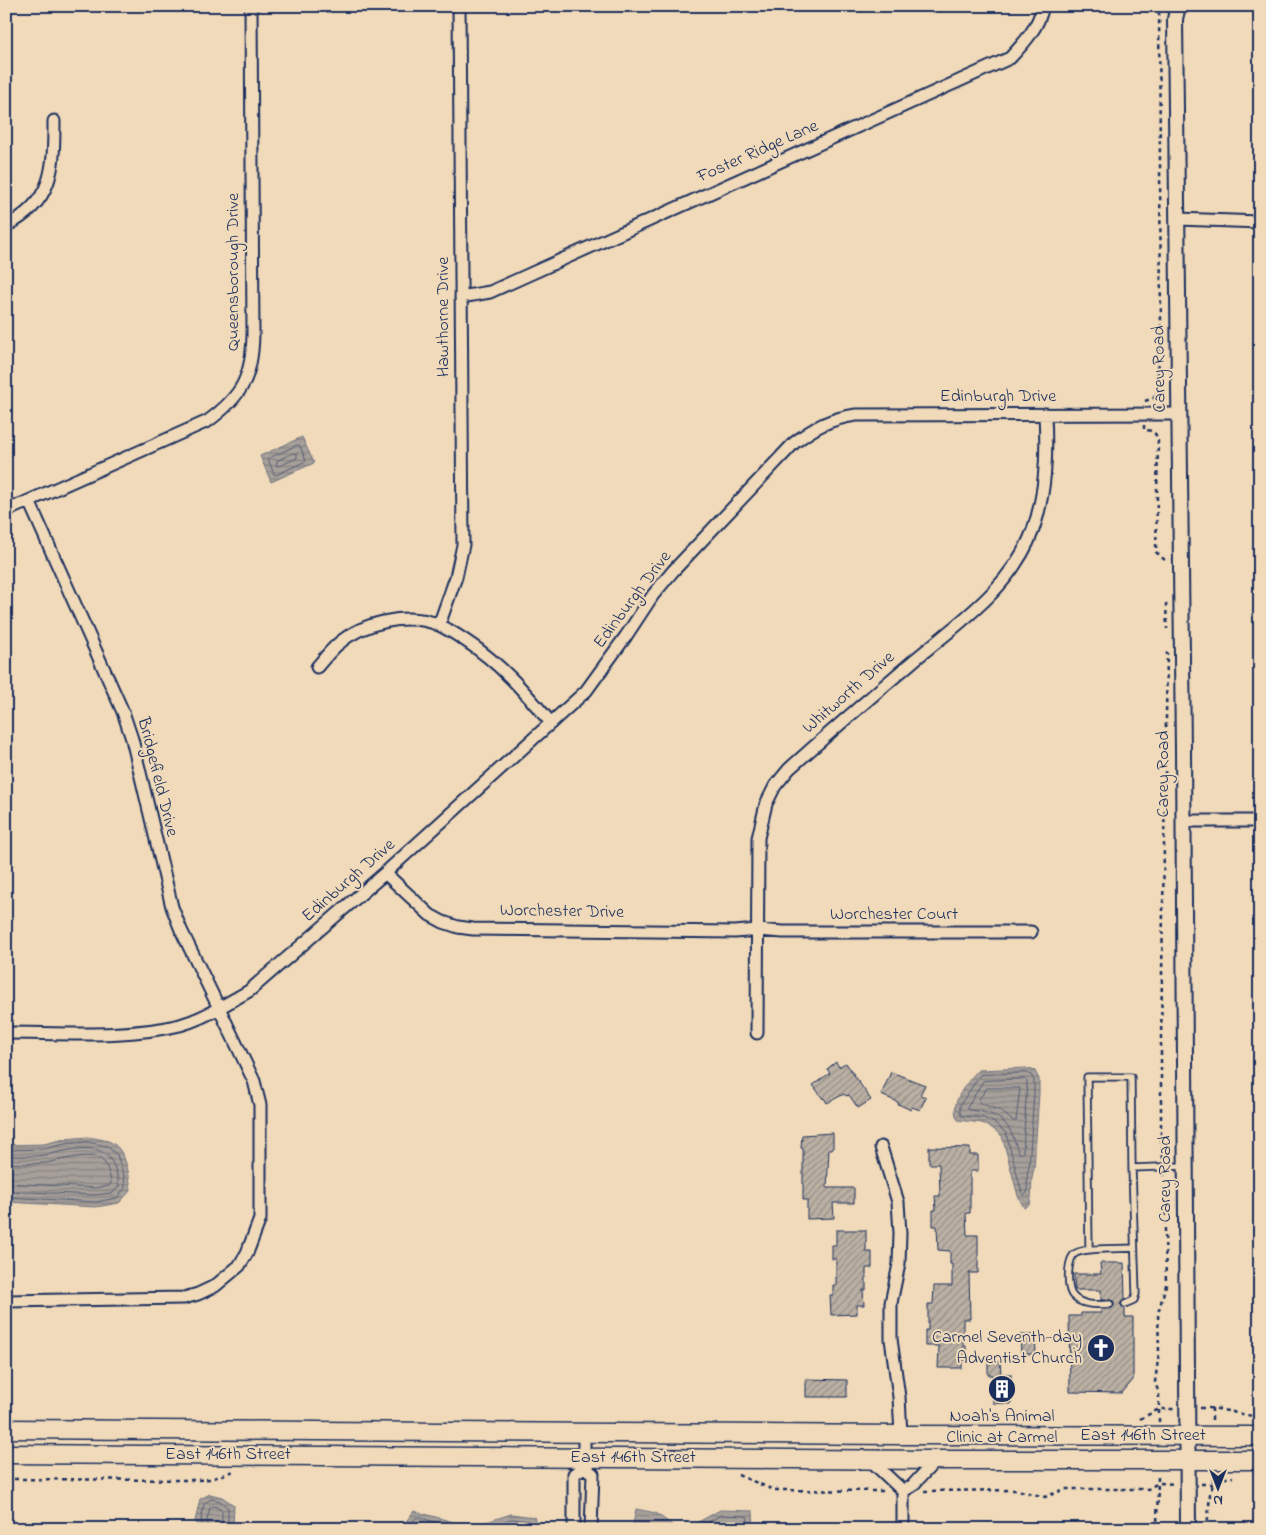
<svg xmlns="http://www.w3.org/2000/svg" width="1266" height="1535" font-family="'Indie Flower',sans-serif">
  <defs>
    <pattern id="water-rules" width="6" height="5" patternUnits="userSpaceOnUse" patternTransform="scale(1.25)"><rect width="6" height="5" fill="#a7a09a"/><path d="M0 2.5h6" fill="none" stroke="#878381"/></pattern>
    <pattern id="building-hatch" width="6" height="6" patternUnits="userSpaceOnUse" patternTransform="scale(1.25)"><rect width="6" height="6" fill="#bbb0a3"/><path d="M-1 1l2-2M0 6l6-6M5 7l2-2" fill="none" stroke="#979088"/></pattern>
  </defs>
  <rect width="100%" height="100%" fill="#f0dab9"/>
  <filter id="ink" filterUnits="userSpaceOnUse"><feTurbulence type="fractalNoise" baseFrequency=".02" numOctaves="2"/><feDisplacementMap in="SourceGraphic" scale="10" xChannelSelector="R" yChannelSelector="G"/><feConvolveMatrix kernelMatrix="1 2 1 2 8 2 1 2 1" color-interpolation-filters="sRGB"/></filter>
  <g filter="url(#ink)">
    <path fill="url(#water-rules)" stroke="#6f7382" d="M302,437L314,463L271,482L260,456Z
      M1026,1068L1035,1071L1039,1079V1093L1034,1169C1030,1180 1033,1192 1030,1204L1024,1208L1018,1196L1002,1136L992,1128L982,1123L958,1120C948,1104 967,1082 978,1070Z
      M88,1137C94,1138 101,1139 108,1141C126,1147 129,1174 131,1190L119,1203L96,1207L6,1202V1145L44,1144L64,1139Z
      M210,1494L222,1497L234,1505L233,1529H199L195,1521L200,1499Z
      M636,1509L656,1513L676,1528L693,1525L720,1510L753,1511L754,1529H632Z
      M414,1511L471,1527L511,1514L534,1517L539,1529H403L404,1524Z"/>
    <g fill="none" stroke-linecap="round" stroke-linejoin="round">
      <path stroke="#535c76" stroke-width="1" d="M298,445L300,446L306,461L276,475L274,474L268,459Z
        M294,453L297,454V458L279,466L276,465L277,461Z
        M1026,1073L1031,1075L1034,1080V1093L1029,1167C1026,1176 1028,1184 1027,1193L1024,1195L1022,1193L1006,1133L995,1123L984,1118L962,1116L960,1113V1105L980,1075Z
        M1025,1079L1027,1081L1023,1152L1020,1154L1018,1152C1010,1122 1001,1113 969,1110L967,1108L983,1081Z
        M987,1088H1020L1016,1121H1013L1001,1111L980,1103L979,1100Z
        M6,1150L44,1149L65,1144L87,1142L107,1146L117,1155L124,1176L125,1188L117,1198L96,1202L6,1197
        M6,1156C19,1156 33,1157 45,1155C52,1154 58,1152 64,1151C99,1144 114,1150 119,1186L113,1193L95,1195L6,1191
        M6,1163C19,1164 33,1164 46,1163C59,1161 93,1150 103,1161C108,1166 110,1177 111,1183L109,1186L95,1188L6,1183
        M203,1529L201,1520L204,1504L211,1499L220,1501L228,1508V1529
        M209,1529L207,1519L210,1508L212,1506L217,1507L222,1511V1529
        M408,1529L409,1525L417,1517L460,1529
        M480,1529L511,1519L530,1521L534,1529
        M697,1529L721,1515L747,1516L749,1529"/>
    </g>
    <path fill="url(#building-hatch)" stroke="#1b2f5e" d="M836,1062L839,1067L846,1063L871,1100L858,1108L849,1095L846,1096L844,1094L827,1103L824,1098L823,1099L813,1085L830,1073L827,1069Z
      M891,1072L925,1085L920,1095L926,1097L920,1110L912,1107L911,1110L898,1104V1102L881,1095Z
      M833,1133V1149H829L827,1188H854V1203H833L834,1218L807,1219V1200H803V1149L801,1148L802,1135Z
      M929,1147L970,1148V1155H978V1171H970V1213H966L967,1235H978V1273H969L970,1319H963V1346H966V1360H962V1368H938L939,1346H925V1330H928V1304H933L934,1286H952V1264H950V1251L938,1250L937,1226H933V1210H936L935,1196H940L939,1164H929Z
      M836,1230H866V1252H872V1268H866V1290H863L864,1305H857V1314L831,1315L830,1295H833V1285H836V1259H832V1245H836Z
      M1100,1263H1124L1125,1299L1120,1304L1125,1309V1317H1133V1380L1122,1393L1070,1392L1069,1316H1081V1313H1101V1309H1111L1114,1306V1302L1112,1300H1101V1290H1075L1074,1274H1101Z
      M1020,1335H1035L1036,1354H1021Z
      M988,1362H1000L1001,1374H1011V1404L993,1403V1375H988Z
      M806,1379L847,1380V1397H806Z"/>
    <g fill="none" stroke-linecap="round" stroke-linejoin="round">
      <defs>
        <path id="service" d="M1089,1250L1087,1077H1131L1132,1168
          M1110,1304C1097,1305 1082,1306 1073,1296C1066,1289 1067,1257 1076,1253C1087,1247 1120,1249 1134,1248
          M1125,1304L1134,1300L1136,1294L1132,1168L1185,1166"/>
        <path id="minor" d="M1178,219L1260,222
          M6,226C53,202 54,169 54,121
          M461,297L490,292L1010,58C1025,42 1038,28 1043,6
          M29,501L123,712L132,739L172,907L181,930L219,1008L249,991L385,873L586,691L626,636L653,595L673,571L794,443C815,427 829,419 856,415L1180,414
          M6,511L208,421C242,396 252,377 253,335L251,6
          M439,625L456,577L463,545L459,6
          M317,667C324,659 330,651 338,644C363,622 408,612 439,625C448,629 457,635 466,641C500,663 525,692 551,723
          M1183,821H1260
          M385,873L430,915L443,922L458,927L473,929L735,932L757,930L783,932H1031
          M6,1033C61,1033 128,1038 180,1025C194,1021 207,1015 219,1008L254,1081L260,1105V1219L247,1253L239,1266L215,1286L198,1294L184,1298L6,1301
          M757,1033L758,838L766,804L775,786L789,769C830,732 871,697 912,662C957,624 1012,588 1033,530C1046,493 1047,453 1045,414
          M881,1147L898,1202L900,1233L899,1264L891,1303V1339L899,1397L901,1435
          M869,1459L903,1491
          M584,1463V1433
          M584,1467L593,1474L591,1529
          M903,1491L912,1486L936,1460
          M903,1491V1529
          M574,1529V1474L584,1467"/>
        <path id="tertiary" d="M1178,6L1175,19L1183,749L1188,1529"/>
        <path id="primary" d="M6,1429L901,1435L1260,1436
          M6,1454L936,1460H1260"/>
      </defs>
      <use href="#service" stroke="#1b2f5e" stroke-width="9"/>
      <use href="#minor" stroke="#1b2f5e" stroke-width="15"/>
      <use href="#tertiary" stroke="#1b2f5e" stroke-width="18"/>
      <use href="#primary" stroke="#1b2f5e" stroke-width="21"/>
      <path stroke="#1b2f5e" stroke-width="2.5" stroke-dasharray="4 4" stroke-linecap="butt" d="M1145,401L1154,398L1157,392L1161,325L1159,6
        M1144,425V430C1152,430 1155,432 1158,439L1156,552L1167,562
        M1166,603L1167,629
        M1163,1159L1161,1136V1039L1167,652
        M1200,1408C1220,1407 1239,1415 1260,1417
        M1212,1408V1420
        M1140,1419L1159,1409H1174
        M1159,1422V1394L1155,1382L1159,1352L1158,1313L1166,1285L1164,1175
        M738,1475L774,1490L884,1491
        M6,1479L197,1480L211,1479L234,1471
        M1201,1484H1213L1225,1478L1233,1477
        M924,1491L1017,1490L1045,1497L1065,1489H1148L1158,1483L1175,1484
        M1157,1529L1158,1475
        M1207,1529L1210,1494L1213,1484V1473"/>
      <use href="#service" stroke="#f0dab9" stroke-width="5.5"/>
      <use href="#minor" stroke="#f0dab9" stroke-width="11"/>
      <use href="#tertiary" stroke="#f0dab9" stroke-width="14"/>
      <use href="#primary" stroke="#f0dab9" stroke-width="18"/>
    </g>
  </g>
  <defs>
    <symbol id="church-disc" viewBox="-11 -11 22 22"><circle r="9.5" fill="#1b2f5e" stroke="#f0dab9"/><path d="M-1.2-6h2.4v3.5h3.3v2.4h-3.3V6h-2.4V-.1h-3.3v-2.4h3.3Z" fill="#fff"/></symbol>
    <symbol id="building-disc" viewBox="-11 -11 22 22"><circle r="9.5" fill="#1b2f5e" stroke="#f0dab9"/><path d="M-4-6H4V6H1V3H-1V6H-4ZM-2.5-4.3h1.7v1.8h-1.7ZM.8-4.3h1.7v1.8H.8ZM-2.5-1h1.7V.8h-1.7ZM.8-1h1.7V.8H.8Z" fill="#fff"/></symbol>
  </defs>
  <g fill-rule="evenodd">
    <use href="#church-disc" x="1085" y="1332" width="32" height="32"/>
    <use href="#building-disc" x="986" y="1373" width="32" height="32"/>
  </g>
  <g text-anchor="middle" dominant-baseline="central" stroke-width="4" stroke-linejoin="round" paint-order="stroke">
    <g font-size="18" fill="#1b2f5e" stroke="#f0dab9">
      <text transform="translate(758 152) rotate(-24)">Foster Ridge Lane</text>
      <text transform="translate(234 272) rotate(-90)">Queensborough Drive</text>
      <text transform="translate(444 317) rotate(-90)">Hawthorne Drive</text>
      <text transform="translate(1160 369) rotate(-91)">Carey Road</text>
      <text x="998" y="397">Edinburgh Drive</text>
      <text transform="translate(633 600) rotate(-53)">Edinburgh Drive</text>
      <text transform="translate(849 693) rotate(-41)">Whitworth Drive</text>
      <text transform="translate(1164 774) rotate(-90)">Carey Road</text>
      <text transform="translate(157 777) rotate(76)">Bridgefield Drive</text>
      <text transform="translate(349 881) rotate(-41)">Edinburgh Drive</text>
      <text transform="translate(562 912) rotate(1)">Worchester Drive</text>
      <text x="894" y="915">Worchester Court</text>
      <text transform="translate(1166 1179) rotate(-90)">Carey Road</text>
      <text x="1143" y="1436">East 146th Street</text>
      <text x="228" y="1455">East 146th Street</text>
      <text x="633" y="1458">East 146th Street</text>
    </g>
    <g font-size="18" fill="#1b2f5e" stroke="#f0dab9" text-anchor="end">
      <text x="1082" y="1338">Carmel Seventh-day<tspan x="1082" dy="21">Adventist Church</tspan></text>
      <text x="1002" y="1417" text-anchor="middle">Noah's Animal<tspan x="1002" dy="21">Clinic at Carmel</tspan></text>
    </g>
  </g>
  <rect width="1266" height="1535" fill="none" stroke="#f0dab9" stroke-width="25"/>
  <rect x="12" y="12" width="1241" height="1510" fill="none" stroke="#1b2f5e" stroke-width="2" filter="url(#ink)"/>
  <g transform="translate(1218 1488) rotate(180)" stroke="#f0dab9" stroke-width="4" paint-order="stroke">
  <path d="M0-4L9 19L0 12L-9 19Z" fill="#1b2f5e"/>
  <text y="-8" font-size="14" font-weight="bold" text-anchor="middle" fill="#1b2f5e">N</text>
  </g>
</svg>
